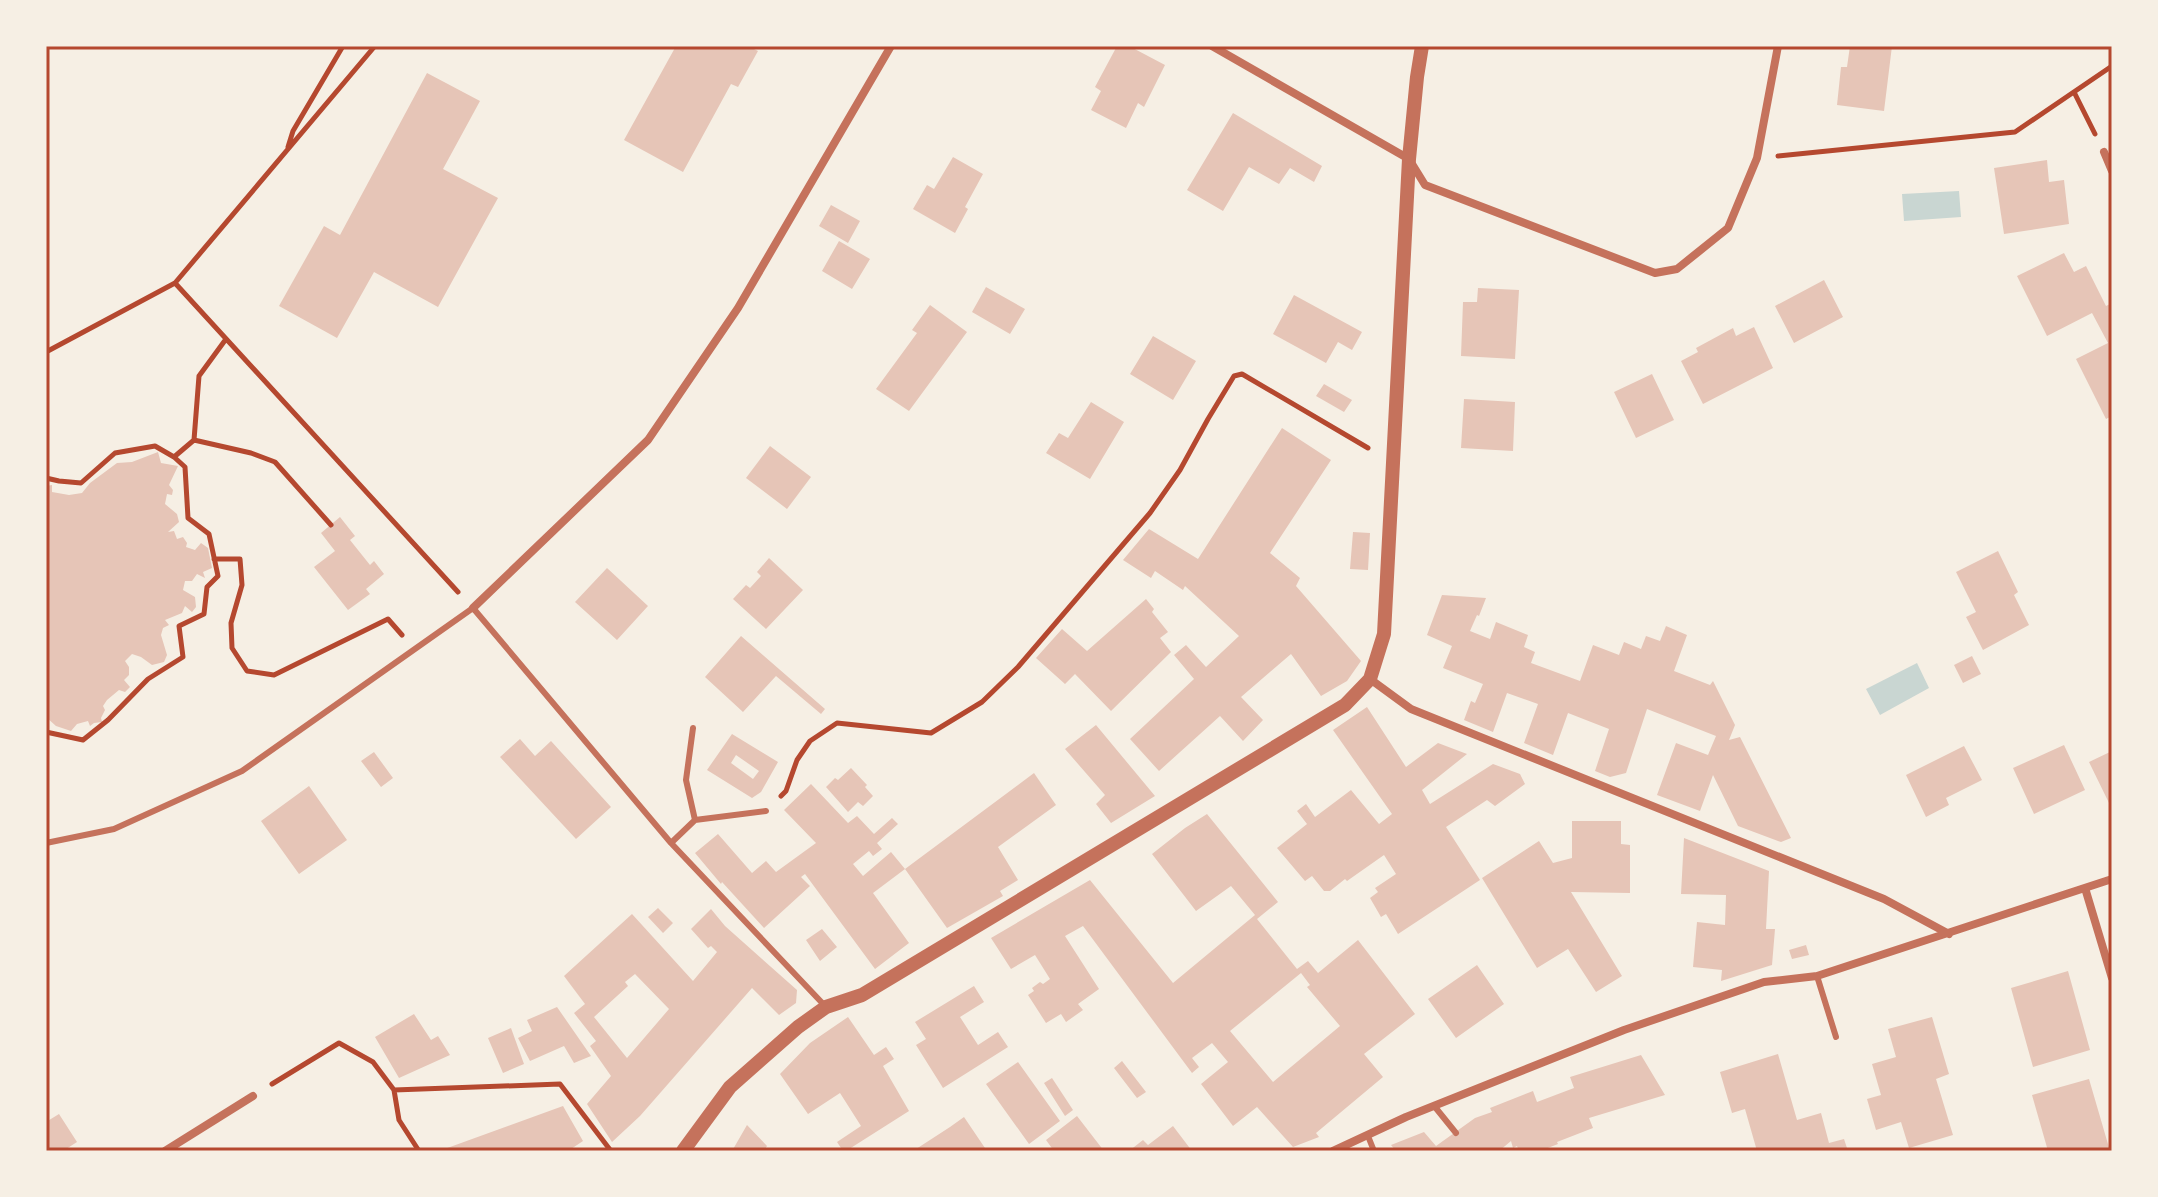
<svg xmlns="http://www.w3.org/2000/svg" width="2158" height="1197" font-family="Helvetica,sans-serif">
  <rect width="100%" height="100%" fill="#f6efe4"/>
  <path fill="#c9d6d2" d="M1959,191L1961,217L1904,221L1902,194Z
    M1917,663L1929,688L1880,715L1866,689Z"/>
  <path fill="#e6c5b7" fill-rule="evenodd" d="M676,46H753L752,48L758,51L738,87L731,84L683,172L624,140Z
    M1117,46H1129L1165,65L1144,107L1138,103L1126,128L1091,110L1101,91L1095,87Z
    M1850,46H1892L1884,111L1837,105L1841,67H1847Z
    M427,73L480,101L443,169L498,198L438,307L374,272L337,338L279,306L324,226L340,235Z
    M1233,113L1322,166L1314,182L1290,168L1279,184L1249,167L1223,211L1187,190Z
    M953,157L983,174L965,207L968,209L955,233L913,209L927,185L934,189Z
    M2047,160L2049,182L2064,180L2069,224L2004,234L1994,168Z
    M831,205L860,221L848,243L819,226Z
    M839,241L870,259L852,289L822,271Z
    M2064,253L2074,272L2086,266L2106,306L2112,303V416L2106,419L2076,359L2108,343L2092,313L2047,336L2017,276Z
    M1824,280L1843,317L1794,343L1775,306Z
    M986,287L1025,309L1010,334L972,312Z
    M1478,288L1519,290L1515,359L1461,356L1463,302H1477Z
    M1294,295L1362,332L1352,350L1338,342L1326,363L1273,334Z
    M930,305L967,332L909,411L876,389L917,333L912,330Z
    M1754,327L1773,368L1703,404L1681,361L1698,352L1696,348L1733,328L1736,336Z
    M1153,336L1196,361L1173,400L1130,374Z
    M1652,374L1674,420L1636,438L1614,392Z
    M1324,384L1352,400L1344,412L1316,396Z
    M1464,399L1515,402L1513,451L1461,448Z
    M1091,402L1124,422L1090,479L1046,453L1059,433L1068,438Z
    M1282,428L1331,460L1270,553L1300,578L1296,586L1361,661L1347,681L1321,696L1291,654L1241,697L1263,720L1243,741L1220,716L1159,771L1130,739L1194,679L1174,655L1186,645L1206,667L1239,636L1185,586L1183,590L1155,571L1151,578L1123,560L1149,529L1198,559Z
    M770,446L811,477L787,509L746,478Z
    M158,452L161,463L178,466L169,485L173,490L172,495L167,494L165,504L177,514L179,522L168,532L174,531L177,539L183,537L187,543L186,547L195,550L201,543L208,548L212,568L203,572L205,578L197,574L192,581H185L183,590L195,597L196,607L192,612L185,606L182,613L165,620L169,625L163,628L161,635L167,655L164,662L152,665L141,657L132,654L125,661L129,667V675L124,680L130,687L125,692L119,690L107,700L103,706L105,710L101,718L102,722L94,723L90,726L88,721L77,724L71,731L56,726L46,717V486L52,485V492L69,495L82,493L90,483L117,463L132,462Z
    M340,517L355,536L350,540L370,565L374,561L384,574L366,589L370,594L348,610L314,567L335,551L321,533Z
    M1353,532L1370,533L1368,570L1350,569Z
    M1998,551L2018,592L2014,595L2029,625L1983,650L1966,617L1976,612L1956,572Z
    M769,558L803,590L766,629L733,599L746,585L750,588L761,576L757,572Z
    M607,568L648,606L617,640L575,602Z
    M1442,595L1486,598L1479,616L1477,615L1470,631L1490,639L1496,622L1528,635L1524,647L1535,652L1531,663L1580,681L1593,645L1619,655L1624,642L1641,649L1646,636L1660,641L1666,626L1687,635L1674,671L1710,685L1713,681L1735,725L1729,740L1740,737L1791,838L1781,842L1738,826L1713,775L1700,811L1657,795L1676,743L1708,755L1716,736L1647,709L1626,773L1610,777L1595,771L1609,729L1568,713L1553,755L1524,743L1538,704L1507,693L1493,732L1464,720L1471,701L1475,703L1483,684L1443,668L1452,646L1427,635Z
    M1146,599L1154,609L1152,612L1168,632L1160,638L1171,652L1111,711L1075,674L1065,684L1036,658L1062,629L1087,651Z
    M741,636L825,709L821,714L776,676L743,712L705,677Z
    M1972,656L1981,674L1963,683L1954,665Z
    M1367,707L1406,767L1438,743L1467,754L1422,790L1430,804L1493,764L1520,774L1525,784L1495,806L1487,800L1446,827L1480,880L1398,934L1386,914L1381,917L1370,898L1378,892L1375,888L1396,874L1384,855L1347,881L1345,879L1330,891H1324L1312,876L1305,881L1277,848L1307,824L1297,811L1306,804L1315,817L1351,790L1379,824L1392,814L1333,730Z
    M1096,725L1155,796L1111,823L1096,804L1105,795L1065,749Z
    M732,734L778,762L761,792L752,798L707,770ZM736,755L759,771L753,779L731,763Z
    M520,739L535,756L551,741L611,807L576,839L500,757Z
    M2064,745L2085,790L2034,814L2013,768Z
    M1964,746L1982,780L1946,798L1949,805L1926,817L1906,775Z
    M2112,751V802L2109,803L2089,762Z
    M374,752L393,778L381,787L361,761Z
    M851,768L867,785L865,787L873,796L863,806L858,802L848,812L826,787L835,778L838,780Z
    M1034,773L1056,805L998,847L1018,880L1000,891L1003,896L947,928L905,869L873,893L909,943L875,969L805,874L801,877L810,886L764,928L722,882L721,884L695,853L718,834L752,873L766,861L776,872L816,843L784,810L811,784L848,823L857,816L874,834L892,818L898,824L877,843L882,849L873,856L869,851L853,864L863,876L891,852L905,869Z
    M309,786L347,840L299,874L261,821Z
    M1207,814L1278,902L1257,919L1297,969L1308,961L1318,973L1358,940L1415,1014L1364,1054L1383,1077L1316,1133L1319,1137L1293,1147L1257,1107L1233,1126L1201,1084L1228,1062L1212,1043L1192,1058L1199,1067L1192,1073L1083,926L1065,936L1099,989L1078,1004L1083,1010L1066,1022L1061,1014L1046,1023L1028,995L1034,991L1032,988L1040,982L1043,984L1050,979L1035,955L1011,969L991,938L1090,880L1173,983L1255,915L1231,886L1196,911L1152,854L1185,828ZM1301,973L1310,985L1307,987L1340,1026L1273,1082L1230,1031Z
    M1572,821H1621V844L1630,845V893L1571,892L1622,976L1596,992L1568,949L1537,968L1482,878L1539,841L1553,863L1572,858Z
    M1684,838L1769,871L1766,929H1775L1772,965L1721,981L1722,970L1693,967L1697,922L1725,925L1726,895L1681,894Z
    M658,908L673,923L663,933L648,917Z
    M711,909L725,926L797,990L796,1003L779,1015L752,988L640,1116L612,1142L587,1104L611,1076L590,1046L596,1041L574,1013L585,1004L564,976L632,914L693,981L717,952L711,946L708,948L691,929ZM635,974L669,1009L627,1058L594,1017L628,986L625,982Z
    M822,929L837,947L820,961L806,940Z
    M1806,945L1809,955L1792,959L1789,950Z
    M1477,965L1504,1004L1456,1038L1428,999Z
    M2068,971L2090,1050L2033,1067L2011,988Z
    M974,986L984,1002L960,1017L978,1045L998,1032L1008,1047L943,1088L916,1045L926,1039L915,1022Z
    M557,1007L591,1056L574,1063L564,1046L530,1061L518,1038L532,1031L527,1020Z
    M414,1014L431,1040L438,1036L450,1055L399,1078L375,1037Z
    M848,1017L874,1055L886,1047L894,1059L883,1066L909,1111L846,1151H843L837,1142L861,1126L840,1093L808,1114L780,1074L810,1043Z
    M1932,1017L1949,1074L1936,1079L1953,1135L1909,1148L1901,1122L1876,1130L1867,1099L1881,1095L1872,1064L1896,1057L1888,1029Z
    M511,1028L524,1064L503,1073L488,1038Z
    M1778,1054L1797,1120L1821,1113L1829,1143L1844,1139L1848,1151H1757L1745,1109L1732,1113L1720,1072Z
    M1641,1055L1665,1095L1589,1118L1593,1128L1557,1142L1558,1144L1540,1151H1519L1517,1146L1513,1148L1511,1141L1499,1151H1396L1391,1145L1424,1132L1436,1146L1475,1118L1492,1112L1490,1108L1533,1091L1537,1102L1574,1088L1570,1077Z
    M1122,1061L1146,1092L1137,1098L1114,1068Z
    M1018,1062L1060,1121L1029,1144L986,1084Z
    M1052,1078L1073,1110L1065,1116L1044,1083Z
    M2089,1079L2110,1151H2048L2032,1095Z
    M563,1106L583,1141L568,1151H439Z
    M59,1114L77,1142L63,1151H46V1122Z
    M1077,1116L1104,1151H1054L1046,1140Z
    M964,1117L987,1151H913L950,1127Z
    M747,1125L767,1146L764,1151H732Z
    M1173,1126L1192,1151H1129L1143,1140L1148,1145Z"/>
  <g fill="none" stroke-linecap="round" stroke-linejoin="round">
    <path stroke="#b5482f" stroke-width="5" d="M2074,92L2095,134
      M288,147L293,131L343,46
      M1778,156L2015,132L2112,66
      M175,283L458,592
      M46,352L175,283L375,46
      M194,440L199,376L226,339
      M174,457L194,440L251,453L275,462L331,525
      M46,478L59,481L81,483L115,453L155,446L174,457L185,467L188,518L209,534L218,576L207,587L204,614L179,626L183,657L148,679L108,720L83,740L46,732
      M214,559H240L242,585L231,623L232,648L247,671L274,675L388,619L402,635
      M781,796L786,791L797,760L810,741L837,723L931,733L982,702L1018,667L1150,513L1180,470L1208,419L1234,376L1242,374L1368,448
      M272,1084L339,1043L373,1062L394,1090L560,1084L611,1151
      M394,1090L399,1120L419,1151"/>
    <path stroke="#c5725c" stroke-width="6" d="M695,820L766,811
      M46,843L114,829L242,771L473,608L671,843L826,1007
      M671,843L695,820L686,780L693,728
      M1817,976L1836,1037
      M1435,1107L1456,1133
      M1368,1136L1374,1151"/>
    <path stroke="#c5725c" stroke-width="8" d="M1212,46L1409,159L1425,185L1655,273L1677,269L1728,228L1757,158L1778,46
      M2104,152L2112,171
      M473,608L648,440L738,308L891,46
      M1370,679L1411,709L1884,899L1949,934
      M2085,888L2112,978
      M165,1151L253,1096
      M1333,1151L1406,1117L1624,1030L1764,982L1817,976L2112,879"/>
    <path stroke="#c5725c" stroke-width="14" d="M683,1151L730,1087L798,1027L826,1007L862,995L1345,705L1370,679L1384,634L1409,159L1417,77L1422,46"/>
  </g>
  <rect width="2158" height="1197" fill="none" stroke="#f6efe4" stroke-width="96"/>
  <rect x="48" y="48" width="2062" height="1101" fill="none" stroke="#b5482f" stroke-width="3"/>
</svg>
